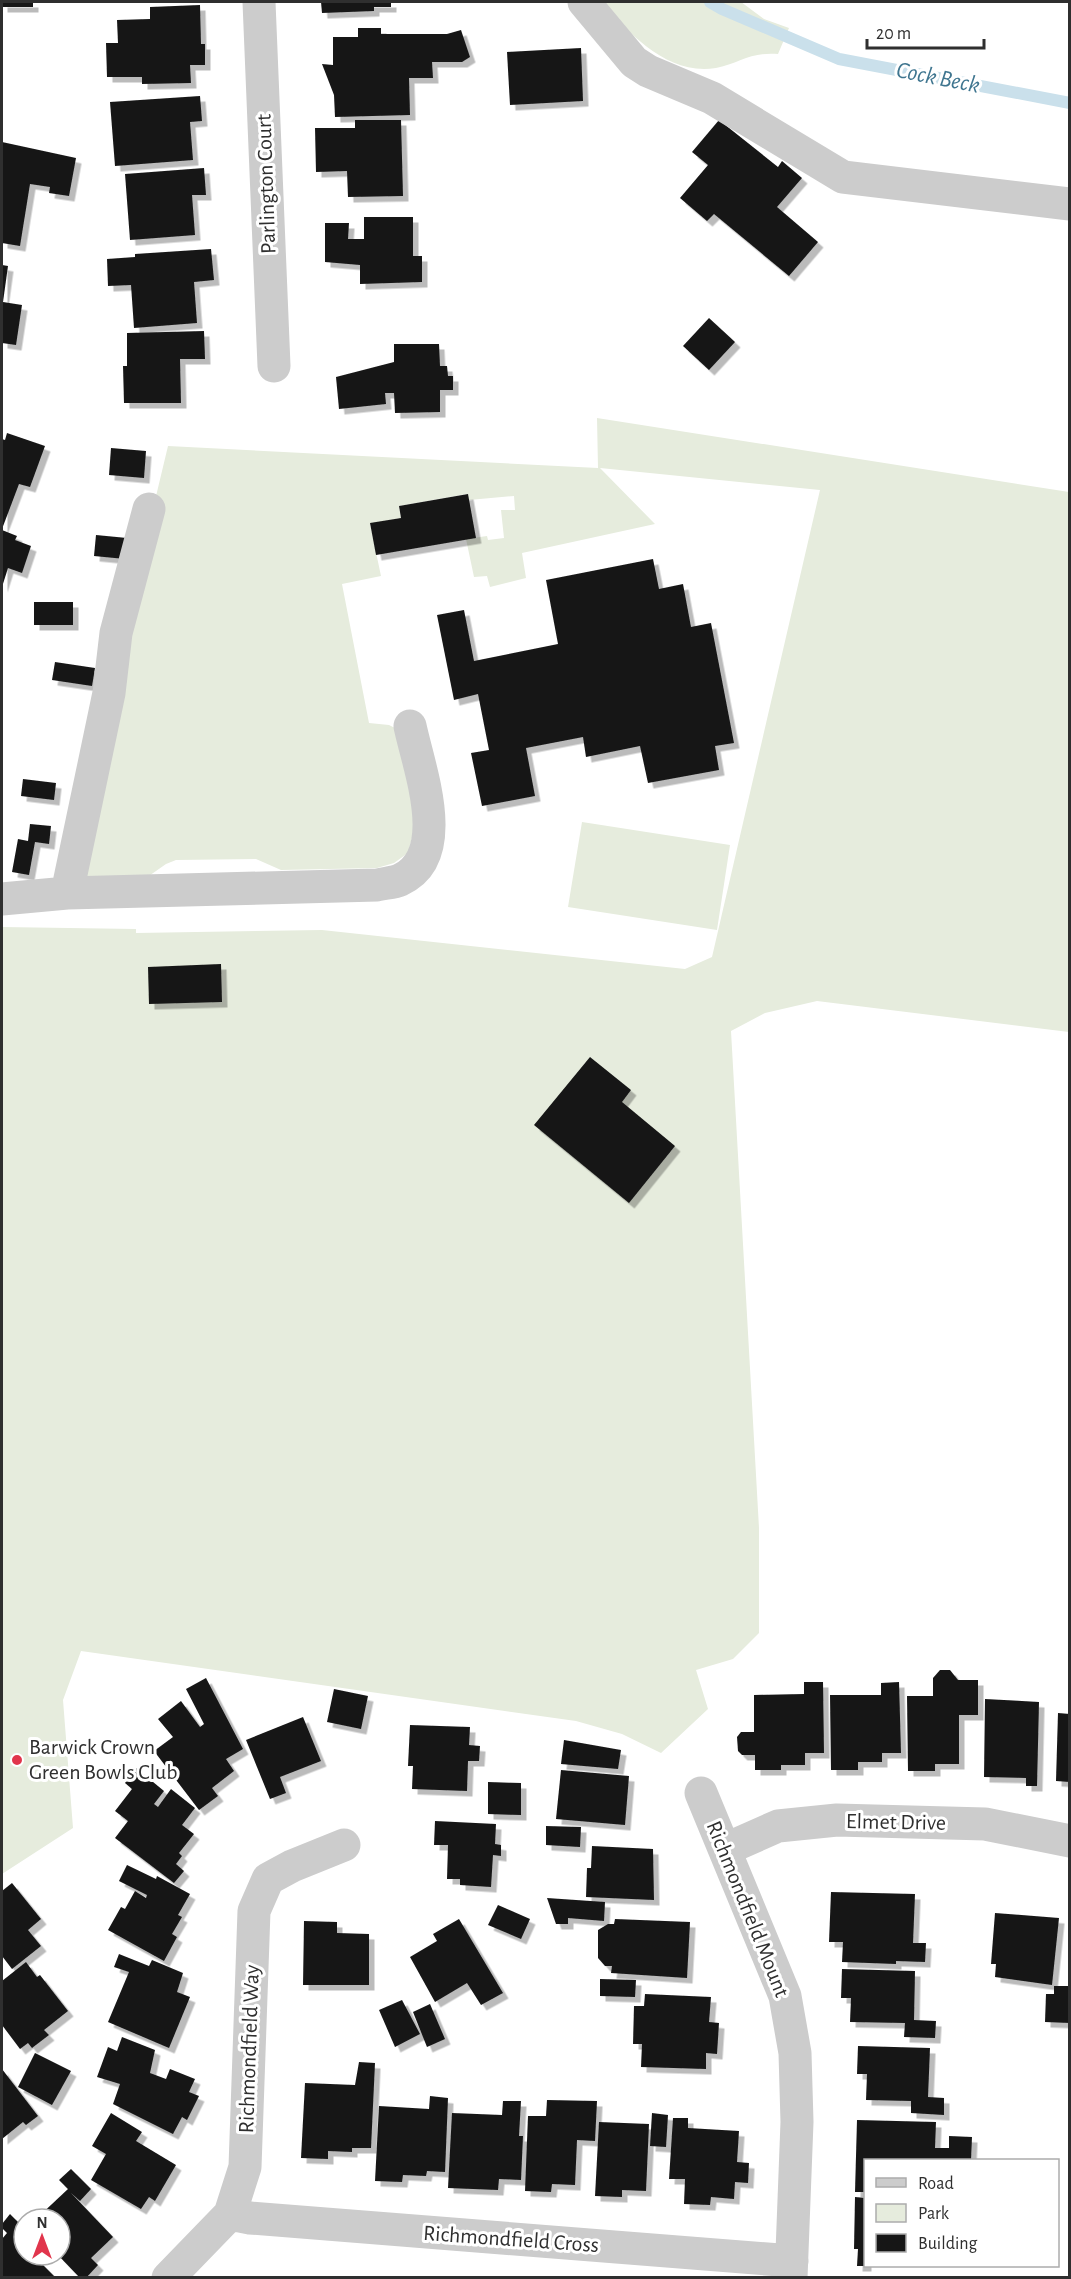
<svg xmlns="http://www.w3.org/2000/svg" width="1071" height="2279" font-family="'Alegreya Sans',sans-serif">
  <defs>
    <filter id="shadow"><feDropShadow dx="5.5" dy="5.5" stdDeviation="0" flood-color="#0004"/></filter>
  </defs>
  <rect width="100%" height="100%" fill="#fff"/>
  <path fill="#e6ecdd" d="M600,2H741L764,19L789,28L778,54C749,52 741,63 716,68C667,76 630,33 600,2Z
    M597,418L1069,492V1032L817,1001L765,1013L731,1031L759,1528V1633L733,1659L696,1670L708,1709L661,1753L622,1734L576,1721L81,1651L63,1700L73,1828L2,1874V927L136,929V933L322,930L685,969L712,957L820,490L600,468L655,524L522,553L526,578L490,587L487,576L474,577L466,539L487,536L488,540L504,538L501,510H515L514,496L469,500L467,494L399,506L401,518L370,524L381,576L342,584L369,723L389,725L401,731L417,818L408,853L394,863L377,868L281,870L256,859L176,860L166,864L146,878L77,879L109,693L168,446L598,468Z
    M582,822L730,845L717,930L568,907Z"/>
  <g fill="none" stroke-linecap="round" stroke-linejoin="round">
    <path stroke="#cae0eb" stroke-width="12" d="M710,2L722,9L839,59L1070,103"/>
  </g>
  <path fill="#161616" filter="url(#shadow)" d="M2,2H33V7H2Z
    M321,2H391V7H374V11L322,13Z
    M200,5L201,44H205V65H190L191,83L142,84V77H107L106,43H118L117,20L150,19V7Z
    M358,28H381V34H447L461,30L470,57L462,62H432L433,78H409L410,115L335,117L334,95L322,64L333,65V37H358Z
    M581,48L583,101L510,105L507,52Z
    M200,96L202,121L190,122L193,160L115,166L110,102Z
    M355,120H401L403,196L348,197L347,171L316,172L315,128H355Z
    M719,120L778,167L782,161L802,178L777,207L818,242L789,276L714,214L707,221L680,198L708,165L692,152Z
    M2,142L76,158L69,196L49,193L50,187L30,184L20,246L2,243Z
    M204,168L206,195H192L195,235L130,240L125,174Z
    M364,217H413V256H422V282L360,284V265L325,262V223H349L348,239H364Z
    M211,249L214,280L194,282L197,323L134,328L131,285L108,286L107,259L135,257V254Z
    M2,265L8,266L3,302L22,305L16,345L2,343Z
    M709,318L735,342L709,370L683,346Z
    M204,331L205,359H180L181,403H124L123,366H127V333Z
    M394,344H439L440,366H447L448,376H453V390H440V412L395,413L394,393H385L386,404L339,409L336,377L394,362Z
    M7,433L45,446L30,487L19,484L2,529V439L5,440Z
    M111,448L146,451L144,478L109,475Z
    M468,494L476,538L376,555L370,523L401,518L399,506Z
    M2,530L17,536L15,540L31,546L22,573L8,568L2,587Z
    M96,535L127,538L125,559L94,556Z
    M653,559L659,589L683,584L691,627L711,623L734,743L715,746L719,770L648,783L640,746L586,757L583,737L526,748L535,796L482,806L471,753L489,750L478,694L454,700L437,615L464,610L474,661L558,644L546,580Z
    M34,602H73V625H34Z
    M55,662L95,668L92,686L52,680Z
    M23,779L56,783L54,800L21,796Z
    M30,824L51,826L49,844L35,842L29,875L12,872L18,839L28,841Z
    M221,964L222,1002L149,1004L148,967Z
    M590,1057L631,1090L622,1102L675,1146L629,1203L534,1125Z
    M940,1670H950L958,1680H978V1715H959V1764H935V1771H908L907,1696H933V1678Z
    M206,1678L243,1749L226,1759L234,1771L212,1788L218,1796L199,1810L154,1751L173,1737L158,1719L181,1701L200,1727L204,1724L186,1689Z
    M804,1682H823L824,1753H805V1765H781V1770H755V1755H742L738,1751L737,1737L741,1732H754V1695L804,1694Z
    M899,1682L901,1753H882V1762H858V1770H831L830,1695H881V1683Z
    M334,1689L368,1696L361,1729L327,1722Z
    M985,1699L1039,1702L1037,1786H1026V1778L984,1777Z
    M1058,1713L1070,1714V1782L1056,1781Z
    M303,1717L321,1761L280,1777L286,1793L270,1799L246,1740Z
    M410,1725L470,1727L469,1745L480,1746L479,1761H468L467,1791L412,1789L413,1766H408Z
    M564,1740L621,1750L618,1769L561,1764Z
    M136,1768L164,1791L154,1804L158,1807L171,1789L195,1808L182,1825L194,1834L179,1853L182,1856L176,1864L184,1871L174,1883L115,1838L128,1821L115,1811L132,1789L125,1783Z
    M561,1770L629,1776L625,1825L556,1819Z
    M488,1782L521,1783V1815L488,1814Z
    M435,1821L496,1824L495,1844L501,1845V1856L493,1855L491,1887L460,1885V1879H447L448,1845H434Z
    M546,1826L581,1827L580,1847L546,1845Z
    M592,1846L653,1849L654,1900L586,1897L587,1868H591Z
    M127,1865L156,1879L157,1876L190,1894L178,1915L182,1917L172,1934L177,1937L164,1961L108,1930L121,1907L125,1909L135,1891L146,1898L147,1895L119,1881Z
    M12,1883L41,1919L28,1930L41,1946L12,1969L2,1956V1891Z
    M831,1892L915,1894L913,1943H926L925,1962L896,1961V1964L842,1962L843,1942H829Z
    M547,1898L605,1902L604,1921L568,1918V1924H556Z
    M498,1905L530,1919L521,1939L488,1925Z
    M995,1913L1059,1918L1052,1985L995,1977L996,1964H991Z
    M459,1919L503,1993L481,2005L467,1983L435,2002L410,1957L437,1941L433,1934Z
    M615,1919L690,1922L687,1978L611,1973L612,1966H605L598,1958V1930L608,1924H614Z
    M304,1921L337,1922V1933L369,1934V1985H303Z
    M119,1954L149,1966L152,1960L183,1973L177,1992L190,1997L169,2048L108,2022L129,1972L114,1967Z
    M26,1962L37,1977L40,1975L68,2011L44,2030L49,2035L32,2048L28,2043L20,2049L2,2025V1981Z
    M842,1969L915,1971L914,2020L936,2021L935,2038L904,2037L905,2023L850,2022L851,1998H841Z
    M600,1979L636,1980L635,1997L600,1996Z
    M1054,1986H1070V2023L1045,2022L1046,1994H1054Z
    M645,1994L711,1997L709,2022L719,2023L717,2054L706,2053V2069L641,2067L642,2044H633L634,2006H644Z
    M402,2000L420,2034L395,2047L379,2010Z
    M430,2004L445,2039L427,2047L413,2012Z
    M122,2037L155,2050L150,2073L166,2079L170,2069L195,2079L189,2092L199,2096L187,2120L182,2117L173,2134L113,2104L120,2084L97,2077L108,2047L117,2051Z
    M858,2046L930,2048L928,2097L944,2098V2115L911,2113V2101L866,2100L867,2074H857Z
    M35,2053L71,2071L52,2105L18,2087Z
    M359,2062L375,2063L371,2148H352V2152L328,2151V2159L301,2158L305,2083L355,2085Z
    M2,2069L38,2116L26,2125L23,2122L2,2139Z
    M430,2096L448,2098L445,2172L427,2171L426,2176L403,2175L402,2182L375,2181L379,2106L429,2109Z
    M547,2100L597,2101L595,2141L577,2140L575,2185L552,2184L551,2192L525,2191L528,2116H546Z
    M503,2101H521L519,2136H523L521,2180L499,2179L498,2190L448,2188L452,2113L502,2115Z
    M111,2113L142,2132L136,2141L176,2165L155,2201L149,2197L141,2209L91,2180L106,2154L92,2146Z
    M652,2113L668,2115L666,2147L650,2146Z
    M673,2118H688V2128L739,2131L737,2162L749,2163L748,2183L735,2182L734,2199L711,2197L710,2205L684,2204L685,2179H669Z
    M857,2120L936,2122L935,2148H949V2136L972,2137L971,2160H866V2192H855Z
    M599,2122L649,2124L646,2191L622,2190V2197L595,2196Z
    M71,2169L91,2189L80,2201L71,2193L113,2237L91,2258L98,2265L86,2278H80L58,2255L60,2219H36L68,2189L59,2180Z
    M855,2197L866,2198V2266H857L858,2249H854Z
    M10,2214L24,2228V2255H33L56,2278H2V2239L7,2233L2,2228V2224Z"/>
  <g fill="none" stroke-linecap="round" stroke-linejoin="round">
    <path stroke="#ccc" stroke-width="33" d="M259,2L274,366
      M584,2L634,62L648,71L712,98L843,177L1070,204
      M67,893L109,693L116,633L149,509
      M2,899L67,893L377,885C384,883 393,883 400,880C453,856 419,769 410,726
      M701,1793L785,1996L795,2053L797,2122L791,2278
      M726,1849L778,1826L837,1820L985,1824L1070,1841
      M230,2214L250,2218L792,2261
      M168,2278L230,2214L245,2167L254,1911L268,1879L292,1866L344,1845"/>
  </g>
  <circle fill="#e1354c" stroke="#fff" stroke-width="2" cx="17" cy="1760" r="6"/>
  <g text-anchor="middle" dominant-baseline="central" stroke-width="6" stroke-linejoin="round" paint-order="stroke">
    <g font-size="22" fill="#2f2f2f" stroke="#fff">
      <text transform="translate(266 184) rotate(-92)">Parlington Court</text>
      <text transform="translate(896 1822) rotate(1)">Elmet Drive</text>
      <text transform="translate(748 1909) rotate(68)">Richmondfield Mount</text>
      <text transform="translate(249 2049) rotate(-88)">Richmondfield Way</text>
      <text transform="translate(511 2239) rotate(4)">Richmondfield Cross</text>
    </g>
    <g font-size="22" fill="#2f2f2f" stroke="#fff" text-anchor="start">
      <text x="29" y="1747">Barwick Crown<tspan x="29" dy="25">Green Bowls Club</tspan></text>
    </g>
    <g font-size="24" font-style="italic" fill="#3e758f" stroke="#fff">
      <text transform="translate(938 78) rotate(11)">Cock Beck</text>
    </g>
  </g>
  <rect width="1071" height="2279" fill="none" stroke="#2f2f2f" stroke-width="6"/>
  <rect x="864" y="2159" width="195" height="108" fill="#ffffff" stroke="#acacac" stroke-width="1.5"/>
  <rect x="876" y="2178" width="30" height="9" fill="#cccccc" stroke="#acacac" stroke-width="1.5"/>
  <text x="918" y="2189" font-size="18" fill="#2f2f2f">Road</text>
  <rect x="876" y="2204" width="30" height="18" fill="#e6ecdd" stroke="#acacac" stroke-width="1.5"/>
  <text x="918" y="2219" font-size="18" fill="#2f2f2f">Park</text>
  <rect x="876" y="2234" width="30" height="18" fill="#161616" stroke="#acacac" stroke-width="1.5"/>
  <text x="918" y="2249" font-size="18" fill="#2f2f2f">Building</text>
  <g transform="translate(42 2237)"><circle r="28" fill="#ffffff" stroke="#acacac" stroke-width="1.5"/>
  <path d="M0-4.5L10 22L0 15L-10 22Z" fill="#e1354c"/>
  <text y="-9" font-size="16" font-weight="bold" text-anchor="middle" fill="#2f2f2f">N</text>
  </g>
  <path d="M867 39v9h117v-9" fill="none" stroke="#2f2f2f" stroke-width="3"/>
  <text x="876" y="39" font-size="18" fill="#2f2f2f" stroke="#ffffff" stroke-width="4.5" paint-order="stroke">20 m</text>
</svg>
